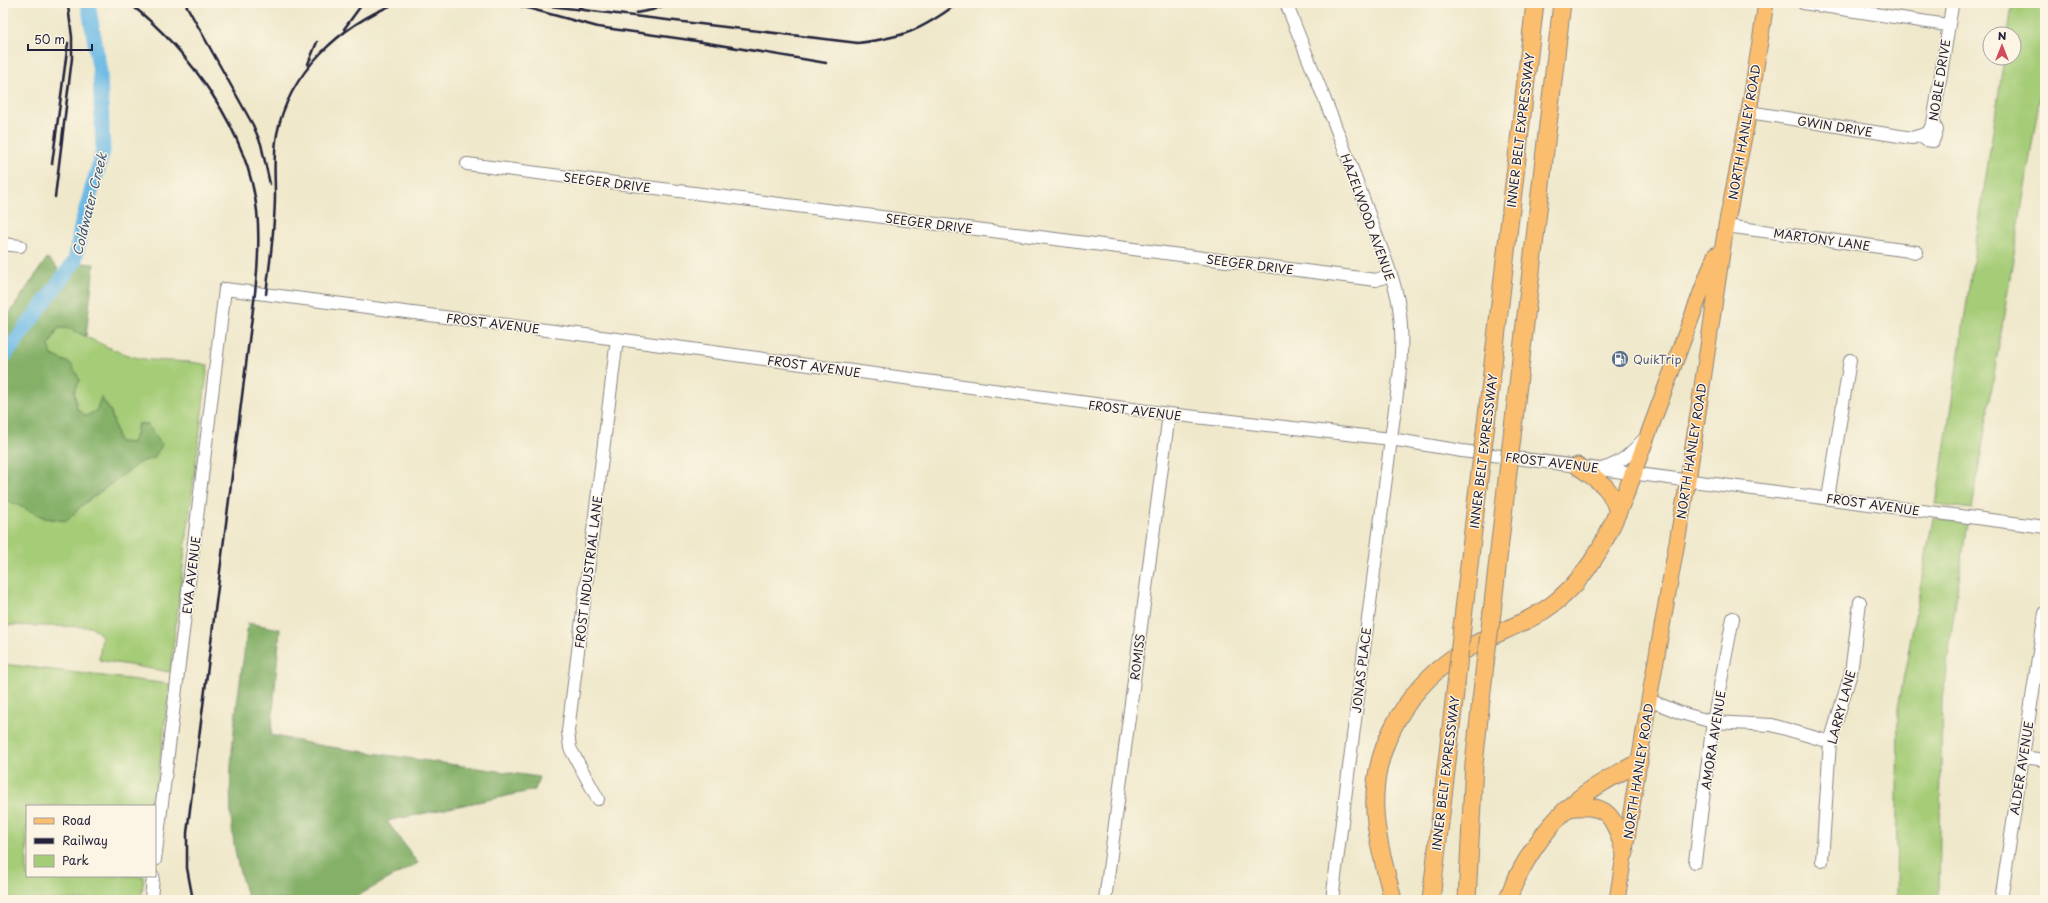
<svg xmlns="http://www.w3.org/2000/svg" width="2048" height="903" font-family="'Playpen Sans',sans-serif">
  <rect width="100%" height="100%" fill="#fcf5e5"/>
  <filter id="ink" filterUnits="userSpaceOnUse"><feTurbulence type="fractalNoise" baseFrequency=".025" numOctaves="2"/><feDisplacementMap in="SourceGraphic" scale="8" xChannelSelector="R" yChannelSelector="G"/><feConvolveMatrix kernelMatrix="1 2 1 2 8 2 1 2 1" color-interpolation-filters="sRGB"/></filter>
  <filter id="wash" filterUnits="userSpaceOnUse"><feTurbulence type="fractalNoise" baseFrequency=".012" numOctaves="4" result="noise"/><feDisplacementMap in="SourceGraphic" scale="16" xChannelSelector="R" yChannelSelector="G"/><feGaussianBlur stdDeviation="0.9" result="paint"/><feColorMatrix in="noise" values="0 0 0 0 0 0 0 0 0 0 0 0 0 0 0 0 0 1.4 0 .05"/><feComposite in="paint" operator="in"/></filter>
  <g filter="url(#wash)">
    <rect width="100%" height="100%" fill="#efe8cb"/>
    <path fill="#a5cc77" stroke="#647759" d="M2012,3H2045V65L1972,509L1936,504L2004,58H2014V34H2008Z
      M58,328H67C92,338 117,355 144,359C165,362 187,360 208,365L170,672L99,660L102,636L92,627L7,625L3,623V498L45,518L67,521L81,506L140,462L154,458L147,424H138L136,435L132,443L119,442L111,412L101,397L97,410L86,416L77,409L71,364L52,355L49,345Z
      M1933,518L1967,523L1942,698L1939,900H1896L1898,708Z
      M3,664L170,684L154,806H27V876H144L141,900H3Z"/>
    <path fill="#84b068" stroke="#536952" d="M47,258L57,267L58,274L3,352V313L9,314Z
      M80,263L94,264L86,336L67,328H58L49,346L52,355L71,364L80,380L74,392L77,409L86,416L97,410L101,397L111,412L119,442L132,443L136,435L138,424H147L162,445L154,458L140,462L81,506L67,521L45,518L3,498V369Z
      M248,623L280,629L271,735L317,745L539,777L535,790L387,821L418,863L357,896L358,900H249C214,812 237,714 248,623Z"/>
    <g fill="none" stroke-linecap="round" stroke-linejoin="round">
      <path stroke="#6cbae6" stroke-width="15" d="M3,358L75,261L82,223L103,151L100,72L88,3"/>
    </g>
  </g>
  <g filter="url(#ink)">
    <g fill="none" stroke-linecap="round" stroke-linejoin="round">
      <defs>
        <path id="minor" d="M1286,3C1315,77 1347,151 1373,226C1382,252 1395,279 1399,307C1406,351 1396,396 1391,439L1332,900
          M1803,3L1947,25
          M1749,112L1912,138L1928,133L1933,123L1952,6
          M1921,136L1926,140L1933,141L1937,130L1933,123
          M467,164L1376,280L1390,275
          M1726,226L1917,252
          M3,244L20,246
          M1604,468C1622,463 1632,452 1645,438
          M1828,498L1850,360
          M1649,700L1681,713L1713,722L1772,725L1830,742
          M2023,757L2045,760
          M598,799L570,748L568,731L617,339
          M155,860L225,289L617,339L1169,414L1391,439L1462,451L2045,527
          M1822,861L1830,742L1851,673L1860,602
          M1695,862L1713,722L1733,618
          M151,900L153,876
          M1105,900L1169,414
          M2001,900L2045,613"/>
        <path id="major" d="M1634,472L1715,255
          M1617,900L1649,700L1688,480L1726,226L1749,112L1766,3"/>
        <path id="highway" d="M1486,424L1535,3
          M1513,428L1562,3
          M1578,466C1600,482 1610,485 1618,512
          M1492,612L1506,489
          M1462,627L1478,487
          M1568,808C1610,802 1613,817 1625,853
          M1393,900C1387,875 1379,849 1376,823C1367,749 1409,681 1472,646C1501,630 1532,622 1558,600C1598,567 1615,520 1634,472
          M1431,900L1456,684
          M1467,900L1474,764L1485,664
          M1507,900C1523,861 1547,823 1581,797C1599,783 1620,773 1639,762"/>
      </defs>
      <use href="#minor" stroke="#888583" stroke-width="14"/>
      <use href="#major" stroke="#888583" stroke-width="17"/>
      <use href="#highway" stroke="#888583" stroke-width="19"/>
      <use href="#minor" stroke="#fff" stroke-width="12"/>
      <use href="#major" stroke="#fbbe6e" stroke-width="15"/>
      <use href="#highway" stroke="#fbbe6e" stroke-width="17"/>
      <path stroke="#22223b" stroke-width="2.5" d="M129,3C190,51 248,131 257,211C260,238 258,265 255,293L187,833V868L193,900
        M185,3L253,125L261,144L270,184
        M509,3L598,27L690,40L826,63
        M525,3L858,43C904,37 920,31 958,3
        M579,7L600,3
        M636,13L652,10L670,3
        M344,29L363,3
        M308,64L317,42
        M52,164L68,43
        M55,197L72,58V37L68,6
        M266,294C270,261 275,228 275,194C275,174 273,155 277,134C289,72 341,25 397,3"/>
      <defs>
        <path id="highway-bridge" d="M1478,487L1486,424
          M1506,489L1513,428
          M1485,664L1492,612
          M1456,684L1462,627"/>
      </defs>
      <use href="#highway-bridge" stroke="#888583" stroke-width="19" stroke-linecap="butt"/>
      <use href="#highway-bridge" stroke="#fbbe6e" stroke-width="17"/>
    </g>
  </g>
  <defs>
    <symbol id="fuel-disc" viewBox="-11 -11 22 22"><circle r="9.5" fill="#5c6f8a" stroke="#fcf5e5"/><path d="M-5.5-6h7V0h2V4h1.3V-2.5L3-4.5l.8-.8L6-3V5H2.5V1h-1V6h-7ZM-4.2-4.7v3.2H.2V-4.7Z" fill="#fff"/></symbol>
  </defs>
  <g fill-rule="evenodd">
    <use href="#fuel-disc" x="1610" y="349" width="20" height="20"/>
  </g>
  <g text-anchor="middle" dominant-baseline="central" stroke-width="3" stroke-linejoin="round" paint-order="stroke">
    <g font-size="12" fill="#22223b" stroke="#fcf5e5">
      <text transform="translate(1939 80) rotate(-81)">NOBLE DRIVE</text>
      <text transform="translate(1835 126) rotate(9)">GWIN DRIVE</text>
      <text transform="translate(1520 130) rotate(-83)">INNER BELT EXPRESSWAY</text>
      <text transform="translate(1744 132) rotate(-80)">NORTH HANLEY ROAD</text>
      <text transform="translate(607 182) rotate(7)">SEEGER DRIVE</text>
      <text transform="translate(1368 217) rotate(70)">HAZELWOOD AVENUE</text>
      <text transform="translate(929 223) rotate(7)">SEEGER DRIVE</text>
      <text transform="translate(1822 239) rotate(8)">MARTONY LANE</text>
      <text transform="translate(1250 264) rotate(7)">SEEGER DRIVE</text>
      <text transform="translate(493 323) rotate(7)">FROST AVENUE</text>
      <text transform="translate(814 366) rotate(8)">FROST AVENUE</text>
      <text transform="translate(1135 410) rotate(7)">FROST AVENUE</text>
      <text transform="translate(1483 451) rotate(-83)">INNER BELT EXPRESSWAY</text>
      <text transform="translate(1691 451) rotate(-81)">NORTH HANLEY ROAD</text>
      <text transform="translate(1552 462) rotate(7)">FROST AVENUE</text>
      <text transform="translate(1873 504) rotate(8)">FROST AVENUE</text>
      <text transform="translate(588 572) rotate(-83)">FROST INDUSTRIAL LANE</text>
      <text transform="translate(191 575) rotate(-83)">EVA AVENUE</text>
      <text transform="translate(1137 657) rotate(-83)">ROMISS</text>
      <text transform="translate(1361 670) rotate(-83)">JONAS PLACE</text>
      <text transform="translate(1841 707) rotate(-75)">LARRY LANE</text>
      <text transform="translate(1713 740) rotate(-81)">AMORA AVENUE</text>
      <text transform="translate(2021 768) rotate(-81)">ALDER AVENUE</text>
      <text transform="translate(1638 771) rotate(-81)">NORTH HANLEY ROAD</text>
      <text transform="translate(1445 773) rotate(-83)">INNER BELT EXPRESSWAY</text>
    </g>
    <g font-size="12" fill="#4e5e75" stroke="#fcf5e5" text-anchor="start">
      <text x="1633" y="359">QuikTrip</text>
    </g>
    <g font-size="13" font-style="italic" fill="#3c5777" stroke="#fcf5e5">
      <text transform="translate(89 204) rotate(-76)">Coldwater Creek</text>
    </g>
  </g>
  <rect width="2048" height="903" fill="none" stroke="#fcf5e5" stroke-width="16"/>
  <rect x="26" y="805" width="130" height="72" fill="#fcf5e5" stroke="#a5a1a1"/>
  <rect x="34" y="818" width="20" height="6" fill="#fbbe6e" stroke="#a5a1a1"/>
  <text x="62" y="825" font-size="12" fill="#22223b">Road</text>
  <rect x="34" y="838" width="20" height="6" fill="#22223b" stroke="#a5a1a1"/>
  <text x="62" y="845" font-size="12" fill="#22223b">Railway</text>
  <rect x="34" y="855" width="20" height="12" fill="#a5cc77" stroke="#a5a1a1"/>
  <text x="62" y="865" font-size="12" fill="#22223b">Park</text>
  <g transform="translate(2002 46)"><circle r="19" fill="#fcf5e5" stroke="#a5a1a1"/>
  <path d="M0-3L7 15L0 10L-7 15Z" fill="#d1495b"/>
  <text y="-6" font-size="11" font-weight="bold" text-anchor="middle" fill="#22223b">N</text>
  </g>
  <path d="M28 44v6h64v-6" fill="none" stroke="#22223b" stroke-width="2"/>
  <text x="34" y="44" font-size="12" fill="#22223b" stroke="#fcf5e5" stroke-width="3" paint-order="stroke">50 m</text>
</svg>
